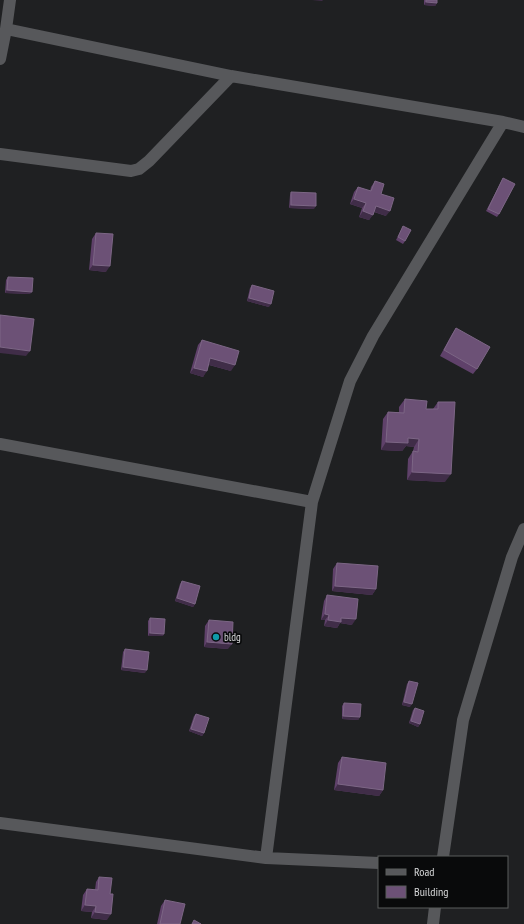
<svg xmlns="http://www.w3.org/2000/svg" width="524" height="924" font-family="'PT Sans Narrow',sans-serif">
  <rect width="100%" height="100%" fill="#1f2022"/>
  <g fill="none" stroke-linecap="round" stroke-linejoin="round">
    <path stroke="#57585b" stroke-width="12" d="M6,29L10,0
      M0,59L6,29L231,76L503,122L524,127
      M0,154L131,171L139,169L149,161L231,76
      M0,444L312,502L266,858L379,863
      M312,502L350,381L373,336L503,122
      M0,823L266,858
      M443,857L463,720L512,557L524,529
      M433,924L435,907"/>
  </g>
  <path fill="#5f416a" d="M424,0H437V3L435,6L424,5Z
    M503,178L499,214L497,217L486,211Z
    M375,181L381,194L386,216L374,212L369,220L359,217L362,208L350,204L354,192L358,187L370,191L371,187Z
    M291,192L314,209L289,208L290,195Z
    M403,226L405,241L403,244L396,240Z
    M96,233L106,272L89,270L92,239Z
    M8,277L30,294L5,293L6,280Z
    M252,285L269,307L247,301L250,288Z
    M456,328L477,369L473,374L440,356L452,334Z
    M202,340L231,371L209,365L203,377L190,373L198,345Z
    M405,399L426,409H433L438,402L445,482L407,480L408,459L413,451L414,447L406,446L402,451L381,450L383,419L388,412H399V407Z
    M337,563L376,589L372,595L332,591L333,569Z
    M182,581L195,604L193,607L175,601L180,584Z
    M327,595L352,625L340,623L337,628L324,626L325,620H321L324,601Z
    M150,618L163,636H148V621Z
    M209,620L228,649L204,647L205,626Z
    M125,649L145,673L121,670L123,652Z
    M409,681L410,707L402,705L407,684Z
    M344,703L360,717L358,720L342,719V706Z
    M415,708L420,724L418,727L409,723L413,710Z
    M196,714L204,733L202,736L189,731L194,716Z
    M342,757L383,790L379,796L334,790L338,763Z
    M99,877L107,920L91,918L92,912L81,911L83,895L87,889L95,890L96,882Z
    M165,900L180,924H157L161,906Z"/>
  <path fill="#402d48" d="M312,0H323L322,1Z
    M426,2L437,3L435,6L424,5Z
    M354,199L366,203L362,208L350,204Z
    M291,205L316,206L314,209L289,208Z
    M376,206L390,211L386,216L372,211Z
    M363,211L373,215L369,220L359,217Z
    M93,265L110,266L106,272L89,270Z
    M7,290L32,292L30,294L5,293Z
    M249,298L271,304L269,307L247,301Z
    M0,347L30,351L26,356L0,353Z
    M210,358L235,365L231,371L206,364Z
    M194,368L207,371L203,377L190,373Z
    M408,438L419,439L414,447L406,446L402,451L381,450L386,442Z
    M412,472L451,474L445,482L407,480Z
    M335,586L376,589L372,595L332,591Z
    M177,598L195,604L193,607L175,601Z
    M325,614L329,615L325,620H321Z
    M341,618L356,619L352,625L340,623L337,628L324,626L328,620Z
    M150,633L164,634L163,636H148Z
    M207,642L232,644L228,649L204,647Z
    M123,667L147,670L145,673L121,670Z
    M404,702L412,704L410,707L402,705Z
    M343,716L360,717L358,720L342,719Z
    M411,721L420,724L418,727L409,723Z
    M191,729L204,733L202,736L189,731Z
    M338,784L383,790L379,796L334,790Z
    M85,905L96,906L92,912L81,911Z
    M95,912L111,914L107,920L91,918Z"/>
  <path fill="#6c5176" stroke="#7c6685" d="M426,0H437V3L426,2Z
    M503,178L515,184L499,214L488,209Z
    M375,181L384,184L381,194L394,198L390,211L376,206L373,215L363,211L366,203L354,199L358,187L371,191Z
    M291,192L316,193V206L291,205Z
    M403,226L411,230L405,241L398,237Z
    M96,233L113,234L110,266L93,265Z
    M8,277L33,278L32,292L7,290Z
    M252,285L274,291L271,304L249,298Z
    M0,315L34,319L30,351L0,347Z
    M456,328L490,347L477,369L444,350Z
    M202,340L239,351L235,365L210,358L207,371L194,368Z
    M405,399L427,401L426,409H438V402H455L451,474L412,472L413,451L418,452L419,439L408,438V443L386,442L388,412L404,413Z
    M337,563L378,566L376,589L335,586Z
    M182,581L200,586L195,604L177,598Z
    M327,595L358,599L356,619L341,618V622L328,620L329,615L325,614Z
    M150,618L165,619L164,634L150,633Z
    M209,620L233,622L232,644L207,642Z
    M125,649L149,652L147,670L123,667Z
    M409,681L418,683L412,704L404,702Z
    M344,703L361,704L360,717L343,716Z
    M415,708L424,711L420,724L411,721Z
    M196,714L209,718L204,733L191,729Z
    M342,757L386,763L383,790L338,784Z
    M99,877L112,878L110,894H113L111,914L95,912L96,906L85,905L87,889L98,890Z
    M165,900L185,904L180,924H160Z
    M194,920L201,924H192Z"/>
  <circle fill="#0f9aa8" stroke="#090a0b" stroke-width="1.5" cx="216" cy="637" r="4"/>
  <g text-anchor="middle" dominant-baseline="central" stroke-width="3.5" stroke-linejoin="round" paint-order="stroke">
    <g font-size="11" fill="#d6d7d8" stroke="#090a0b" text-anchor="start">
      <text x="224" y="637">bldg</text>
    </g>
  </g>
  <rect x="378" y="856" width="130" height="52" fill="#090a0b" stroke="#5b5c5d"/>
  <rect x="386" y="869" width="20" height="6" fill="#57585b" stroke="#5b5c5d"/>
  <text x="414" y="876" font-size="12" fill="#d6d7d8">Road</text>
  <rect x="386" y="886" width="20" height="12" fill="#6c5176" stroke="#5b5c5d"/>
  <text x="414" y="896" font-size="12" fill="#d6d7d8">Building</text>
</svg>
